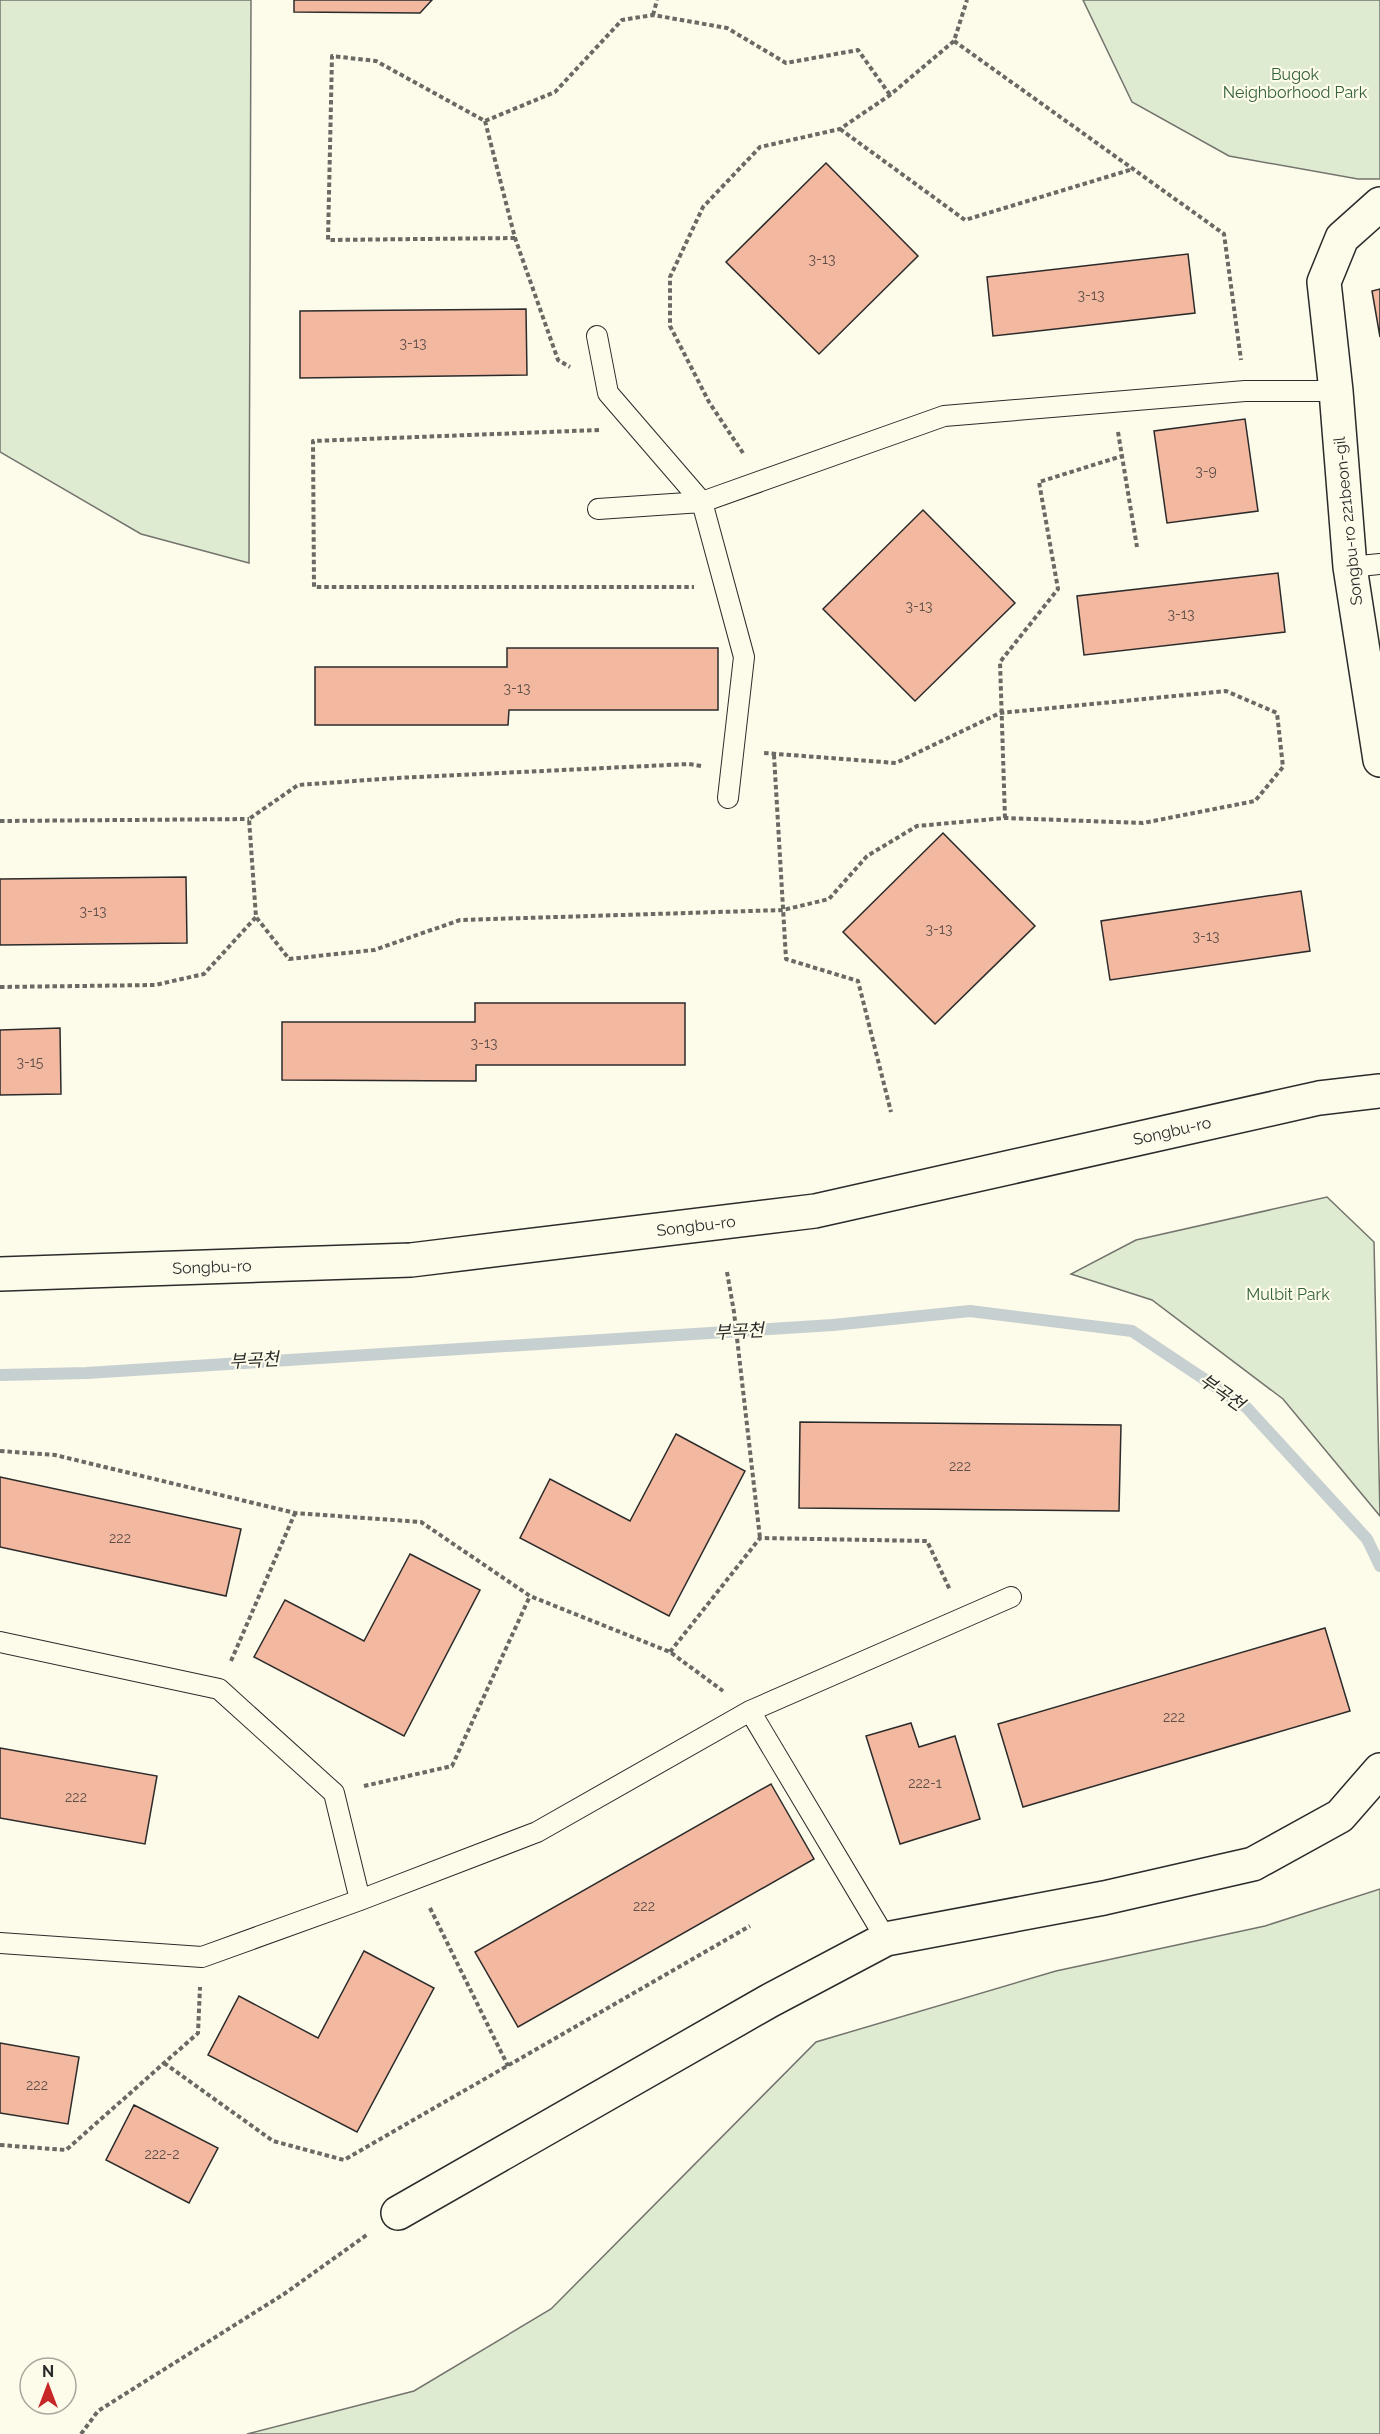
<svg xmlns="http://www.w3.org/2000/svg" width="1380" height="2434" font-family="Raleway,'Noto Sans KR',sans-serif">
  <rect width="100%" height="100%" fill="#fdfbea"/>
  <path fill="#deebd1" stroke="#74746e" stroke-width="1.5" d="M0,0H251L249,563L141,534L0,452Z
    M1083,0H1380V179H1358L1229,156L1132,102Z
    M1327,1197L1374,1242L1380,1516L1283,1399L1152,1300L1071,1274L1136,1240Z
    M1380,1889V2434H247L414,2391L551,2309L816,2042L1056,1971L1265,1926Z"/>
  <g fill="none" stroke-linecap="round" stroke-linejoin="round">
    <path stroke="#c7d0d0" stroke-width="12" d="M0,1375L87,1373L833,1325L970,1311L1132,1331L1246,1407L1367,1539L1380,1566"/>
  </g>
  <path fill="#f2b8a0" stroke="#2b2b2b" stroke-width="1.5" d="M294,0H432L420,13L294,12Z
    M826,163L918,256L819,354L726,262Z
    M1188,254L1195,313L993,336L987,277Z
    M1380,289V337L1372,291Z
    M526,309L527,375L300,378V311Z
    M1245,419L1258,511L1167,523L1154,431Z
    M923,510L1015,603L915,701L823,609Z
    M1278,573L1285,632L1084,655L1077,596Z
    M507,648H718V710H509L508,725H315V667H507Z
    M943,833L1035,926L935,1024L843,932Z
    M186,877L187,943L0,945V879Z
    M1301,891L1310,951L1110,980L1101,921Z
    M475,1003H685V1065H476V1081L282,1080V1022H475Z
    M60,1028L61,1094L0,1095V1030Z
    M800,1422L1121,1425L1119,1511L799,1508Z
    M676,1434L745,1471L669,1616L520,1538L550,1479L630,1521Z
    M0,1477L241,1529L226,1596L0,1547Z
    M410,1554L480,1590L404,1736L254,1657L285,1600L364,1641Z
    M1325,1628L1350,1711L1023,1807L998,1724Z
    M911,1723L919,1747L955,1736L980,1819L900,1844L866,1736Z
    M0,1748L157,1776L145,1844L0,1818Z
    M771,1784L814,1859L518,2027L475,1952Z
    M364,1951L434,1988L357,2132L208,2055L239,1996L318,2038Z
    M0,2043L79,2057L68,2124L0,2113Z
    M134,2105L218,2148L189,2203L106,2160Z"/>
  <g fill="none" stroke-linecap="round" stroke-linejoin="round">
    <defs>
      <path id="lane" d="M597,336L608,393L702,502L744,657L728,798
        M598,509L702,502L944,416L1245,391H1336
        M1350,567L1380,564
        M0,1642L219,1689L334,1793L360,1900
        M886,1939L750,1711L1011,1597
        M0,1943L202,1957L360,1900L537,1832L750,1711"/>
      <path id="street" d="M1380,204L1342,238L1324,282L1336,391L1350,567L1380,760
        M398,2213L769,2001L886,1939L1104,1898L1253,1864L1340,1816L1380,1770"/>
      <path id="secondary" d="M0,1274L411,1260L815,1211L1319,1098L1380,1091"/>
    </defs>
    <use href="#lane" stroke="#2b2b2b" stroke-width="22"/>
    <use href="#street" stroke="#2b2b2b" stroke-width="36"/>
    <use href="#secondary" stroke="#2b2b2b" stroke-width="36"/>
    <path stroke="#6a6964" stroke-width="4" stroke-dasharray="4.5 3" stroke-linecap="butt" d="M653,15L657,0
      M954,41L1224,234L1241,360
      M485,121L515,238L558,360L570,367
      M840,129L965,220L1133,169
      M515,238L328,240L332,56L376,61L485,121L555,92L622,20L653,15L727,28L786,63L858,50L890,95
      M599,430L313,441L314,587H694
      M1118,432L1137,547
      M743,453L709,402L670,326V277L703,207L760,147L840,129L890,95L954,41L967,0
      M774,755L786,959L858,981L891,1112
      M701,766L689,764L396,778L298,785L249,819L256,917L289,959L374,950L460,920L783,910L829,899L867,856L917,826L1005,818L1143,823L1255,801L1283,767L1277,713L1226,691L1000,713L896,763L764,753
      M1005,818L1000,662L1058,589L1039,482L1122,456
      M0,821L249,819
      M0,987L155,985L204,974L256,917
      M727,1272L734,1312L760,1538
      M0,1451L55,1455L295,1513L421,1522L530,1596L670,1652L723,1691
      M670,1652L760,1538L927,1541L950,1590
      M231,1661L295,1513
      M364,1786L452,1766L530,1596
      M430,1908L508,2066
      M164,2063L273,2141L344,2160L750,1926
      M0,2145L66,2150L198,2033L200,1987
      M81,2434L98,2411L284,2294L368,2234"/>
    <use href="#lane" stroke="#fdfbea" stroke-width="20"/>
    <use href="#street" stroke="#fdfbea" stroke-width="33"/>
    <use href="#secondary" stroke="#fdfbea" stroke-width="33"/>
  </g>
  <g text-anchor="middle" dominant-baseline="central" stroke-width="4.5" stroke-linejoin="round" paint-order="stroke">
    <g font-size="14" fill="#5d4e48">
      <text x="822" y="259">3-13</text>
      <text x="1091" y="295">3-13</text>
      <text x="413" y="343">3-13</text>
      <text x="1206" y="471">3-9</text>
      <text x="919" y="606">3-13</text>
      <text x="1181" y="614">3-13</text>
      <text x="517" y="688">3-13</text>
      <text x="93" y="911">3-13</text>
      <text x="939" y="929">3-13</text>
      <text x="1206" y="936">3-13</text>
      <text x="484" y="1043">3-13</text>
      <text x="30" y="1062">3-15</text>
      <text x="960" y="1466">222</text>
      <text x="120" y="1538">222</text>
      <text x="1174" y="1717">222</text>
      <text x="925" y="1783">222-1</text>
      <text x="76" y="1797">222</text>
      <text x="644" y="1906">222</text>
      <text x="37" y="2085">222</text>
      <text x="162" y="2154">222-2</text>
    </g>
    <g font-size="16" fill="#34623c" stroke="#fdfbea">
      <text x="1295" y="74">Bugok<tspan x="1295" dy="18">Neighborhood Park</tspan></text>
      <text x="1288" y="1294">Mulbit Park</text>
    </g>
    <g font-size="16" fill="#2b2b2b" stroke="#fdfbea">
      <text transform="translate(1348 521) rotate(-96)">Songbu-ro 221beon-gil</text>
      <text transform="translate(1172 1131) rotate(-13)">Songbu-ro</text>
      <text transform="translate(696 1226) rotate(-7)">Songbu-ro</text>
      <text transform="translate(212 1267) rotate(-2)">Songbu-ro</text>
    </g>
    <g font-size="18" font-style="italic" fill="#2b2b2b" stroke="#fdfbea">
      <text transform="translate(739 1331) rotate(-3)">부곡천</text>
      <text transform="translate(254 1360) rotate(-3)">부곡천</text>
      <text transform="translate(1222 1392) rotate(35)">부곡천</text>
    </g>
  </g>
  <g transform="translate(48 2386)"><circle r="28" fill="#fdfbea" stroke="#a9a89e" stroke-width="1.5"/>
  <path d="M0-4.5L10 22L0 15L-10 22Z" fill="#c62828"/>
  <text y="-9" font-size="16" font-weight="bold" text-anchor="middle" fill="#2b2b2b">N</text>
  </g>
</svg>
